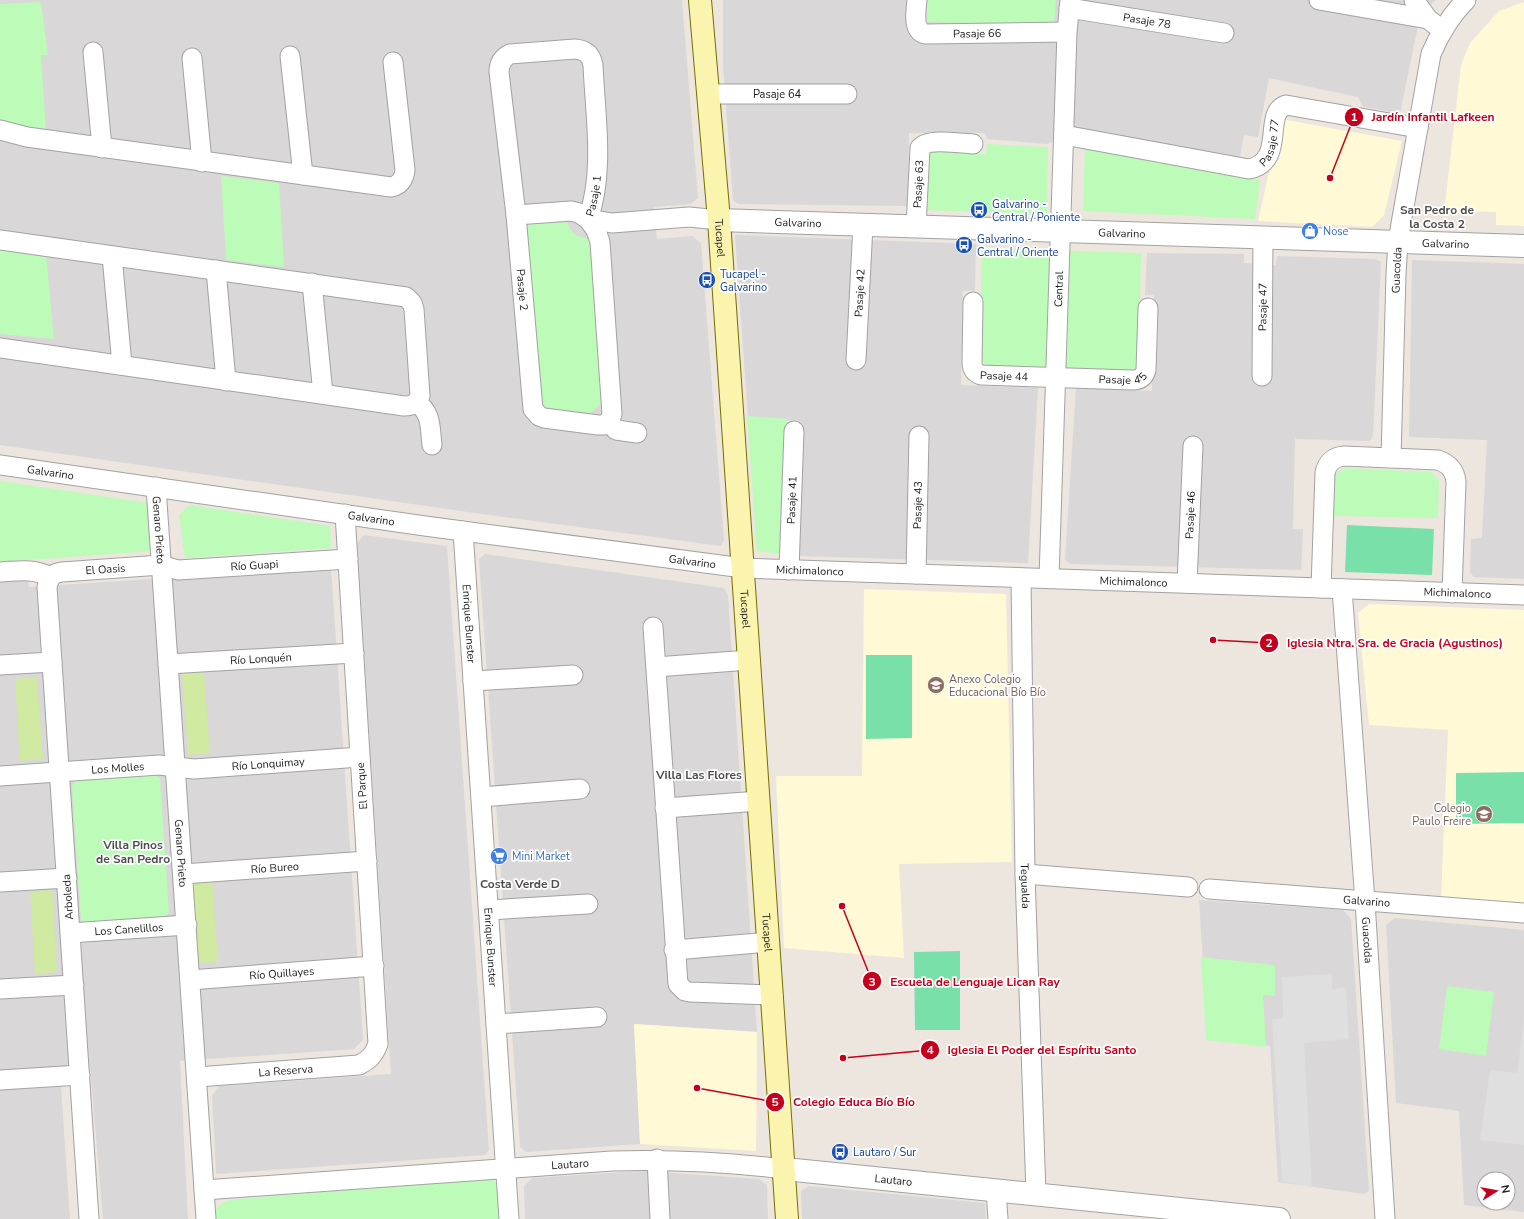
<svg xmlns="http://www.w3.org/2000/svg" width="1524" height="1219" font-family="'Nunito Sans',sans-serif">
  <rect width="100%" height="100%" fill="#ede6df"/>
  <path fill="#d9d7d8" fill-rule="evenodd" d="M0,0H682L698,198L691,204L654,207L657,239L692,236L701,243L724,540L721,546L482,514L0,445Z
    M723,0H1436L1432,3L1418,26L1400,113L1363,107L1358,97L1269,78L1258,137L1244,135L1240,157L1082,130L1047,144L987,139L985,133H909L908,206L738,204L733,200L723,66Z
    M735,235L976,244L975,291H963L961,385L1038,388L1028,563L797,556V421L748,418Z
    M1147,253L1244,254V263L1276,265L1277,256L1375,259L1381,262L1373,435L1370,441L1295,439L1293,529H1303L1301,570L1071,564L1065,560L1076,387L1152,391L1154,295H1145Z
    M1412,260L1524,264V579L1474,577L1470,572L1471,539L1482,538L1487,440L1409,437Z
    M364,535L447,546L489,1150L485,1155L216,1174L212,1096L219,1086L391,1074L357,543Z
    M485,554L724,588L728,596L757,1032L634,1024L640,1144L526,1152L520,1147L479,559Z
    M331,567L363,1040L354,1049L180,1061L188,1219H103L90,1067L0,1072V578L28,579L29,587Z
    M1199,900L1343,910L1351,919L1369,1191L1364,1194L1278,1182L1270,1046L1208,1040Z
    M1395,918L1524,930V1212L1464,1205L1459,1111L1396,1103L1386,925ZM1484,1179H1508V1203H1484Z
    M61,1087L70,1219H0V1090Z
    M644,1171L759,1179L767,1185L768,1219H525L524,1186L532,1178Z
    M809,1186L985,1203L986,1219H802L801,1191Z"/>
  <path fill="#fff9d6" d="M1524,2V226L1496,225V212L1452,211L1445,204L1461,65L1470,43L1499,11Z
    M1281,119L1402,141L1384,215L1372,227L1258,221Z
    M864,589L1006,594L1012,862L899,864L904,958L784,948L776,776H862Z
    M1369,604L1524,610V906L1441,899L1448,730L1369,725L1358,613Z
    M634,1024L757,1032L756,1151L640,1144Z"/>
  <path fill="#d0eaa2" d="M204,672L210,753L188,755L182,673Z
    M37,677L43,759L20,761L15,679Z
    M212,879L218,962L196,963L190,881Z
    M52,890L57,972L35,974L30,892Z"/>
  <path fill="#bdfbb8" d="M926,0H1056L1054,25L927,22Z
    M41,2L48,55H41L46,132L0,123V4Z
    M987,144L1048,147L1047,214L924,210L926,151L986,154Z
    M1085,149L1260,180L1255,219L1083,211Z
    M221,176L279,183L284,267L226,260Z
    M566,218C570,235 578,237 594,240L601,404L591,413L546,409L541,400L527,226L534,219Z
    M0,248L46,254L54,339L0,334Z
    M982,248L1141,253L1139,363L1128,373L989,367L979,358Z
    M747,416L788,419L782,554L757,551Z
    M1345,468L1431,472L1439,480L1438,518L1333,516L1335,474Z
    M0,481L148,503L152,551L0,562Z
    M190,505L330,526L331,548L185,558L179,515Z
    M152,774L160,778L169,912L165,917L91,924L81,921L72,786L77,777Z
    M1201,957L1275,965V996L1263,995L1266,1047L1206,1040Z
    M1447,986L1494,992L1486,1056L1439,1049Z
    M487,1179L493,1180L498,1184L502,1219H214C213,1205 225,1201 236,1199Z"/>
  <path fill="#79e0a9" d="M1347,525L1434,529L1432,575L1345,572Z
    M866,655H912V738L866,739Z
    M1524,772V823L1456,824V773Z
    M960,951V1030H915L914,952Z"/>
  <path fill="#dfdfdf" d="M1332,974V989L1346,987L1349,1039L1304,1043L1312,1187L1282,1181L1272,1019L1283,1018L1282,977Z
    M1524,1018V1145L1480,1140L1490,1070L1517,1073Z"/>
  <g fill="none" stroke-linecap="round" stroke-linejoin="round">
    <defs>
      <g id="minor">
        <path id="s1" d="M917,0C916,11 912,30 925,34L1067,32"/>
        <path d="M1319,0L1428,19L1442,30"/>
        <path d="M1414,0L1428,19"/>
        <path id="s2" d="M1069,8L1224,33"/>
        <path d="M93,52L102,148"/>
        <path d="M290,56L303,175"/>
        <path d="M192,58L202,162"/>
        <path id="s3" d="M708,94H847"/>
        <path d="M0,130L27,137L391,187C400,185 404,179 405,170L393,62"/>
        <path id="s4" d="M1064,135L1249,169C1287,161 1262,113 1286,105L1418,128"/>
        <path d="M516,215L571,211L579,213L588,219L612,223L689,217L719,220"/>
        <path id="s5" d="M588,219C605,172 595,114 593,65C591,54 585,50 575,49L510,54C502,58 499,64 499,72L516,215L533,409L539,416L544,418L598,425H604L609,422"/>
        <path d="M588,219L596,230L600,242L612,414L609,422"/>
        <path id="s6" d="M916,227L920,148C927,138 960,143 973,144"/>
        <path d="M0,240L406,297L412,303L414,309L420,396C417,404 412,406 404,406L0,348"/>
        <path d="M112,256L122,365"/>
        <path d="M216,270L226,381"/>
        <path d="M312,283L323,394"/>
        <path id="s7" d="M973,302L972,362C972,369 975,373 981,375L1132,380C1140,380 1144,377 1146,370L1148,308"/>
        <path id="s8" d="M856,360L863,225"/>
        <path id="s9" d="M1262,376L1263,238"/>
        <path d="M416,403C432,411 430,430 432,445"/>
        <path d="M609,422L616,430L637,433"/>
        <path id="s10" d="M1391,458L1396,274L1398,242L1402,218L1431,54C1440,33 1450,16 1466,0"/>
        <path id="s11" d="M0,465L425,526L743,568L1524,595"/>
        <path id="s12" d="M156,487L206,1219"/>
        <path id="s13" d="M463,531L509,1219"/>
        <path id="s14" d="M789,570L794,431"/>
        <path d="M0,572C21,571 31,568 51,577"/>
        <path id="s15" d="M916,574L919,436"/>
        <path id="s16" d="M1021,578L1025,874L1036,1194"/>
        <path id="s17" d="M1049,578L1067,32L1070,0"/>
        <path id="s18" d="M1187,583L1193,446"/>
        <path d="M1321,588L1325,473C1327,463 1333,457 1344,456L1438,460C1449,464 1455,470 1456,482L1452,593"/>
        <path id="s19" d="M1342,589L1365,902L1385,1219"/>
        <path d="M653,627L678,984L685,991L690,992L773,995"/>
        <path id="s20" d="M168,664L354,653"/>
        <path d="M0,665L52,662"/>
        <path d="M656,667L749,660"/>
        <path d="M473,681L573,675"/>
        <path id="s21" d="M0,776L159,765L194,769L360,757"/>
        <path d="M481,797L580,789"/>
        <path d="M665,808L759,801"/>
        <path id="s22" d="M183,874L367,861"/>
        <path d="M1025,874L1188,887"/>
        <path d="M0,882L67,878"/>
        <path id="s23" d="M1209,889L1524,913"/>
        <path d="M489,910L588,904"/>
        <path id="s24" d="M70,933L187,925"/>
        <path d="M674,950L769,942"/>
        <path id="s25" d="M190,980L374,966"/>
        <path d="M0,989L74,985"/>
        <path d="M496,1024L597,1017"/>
        <path id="s26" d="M197,1077L359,1065C369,1060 374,1055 378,1044L345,514"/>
        <path d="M0,1080L80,1075"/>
        <path d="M657,1159L660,1219"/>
        <path id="s27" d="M204,1190L612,1161C672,1159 725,1162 785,1169"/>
        <path d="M996,1190L998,1219"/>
        <path id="s28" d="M89,1219L47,587C49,578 52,573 62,572L161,565L178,570L348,559"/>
      </g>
      <g id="tertiary">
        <path id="s29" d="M719,220L1524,246"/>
        <path id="s30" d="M785,1169L1279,1219"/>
      </g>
      <g id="secondary">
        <path id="s31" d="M700,0L719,220L787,1219"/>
      </g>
    </defs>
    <use href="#minor" stroke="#a2a2a2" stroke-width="21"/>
    <use href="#tertiary" stroke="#a2a2a2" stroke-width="24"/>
    <use href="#secondary" stroke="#726e01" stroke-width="24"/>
    <use href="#minor" stroke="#fff" stroke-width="19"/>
    <use href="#tertiary" stroke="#fff" stroke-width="22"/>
    <use href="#secondary" stroke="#fbf4af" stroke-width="22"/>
  </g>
  <defs>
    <symbol id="bus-disc" viewBox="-11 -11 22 22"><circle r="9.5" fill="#1a4fb4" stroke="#fff"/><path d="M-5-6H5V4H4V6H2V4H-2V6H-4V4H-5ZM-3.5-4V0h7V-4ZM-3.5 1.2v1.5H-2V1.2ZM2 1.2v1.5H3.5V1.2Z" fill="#fff"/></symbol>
    <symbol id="shop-disc" viewBox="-11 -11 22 22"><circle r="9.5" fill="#3f7fe0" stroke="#fff"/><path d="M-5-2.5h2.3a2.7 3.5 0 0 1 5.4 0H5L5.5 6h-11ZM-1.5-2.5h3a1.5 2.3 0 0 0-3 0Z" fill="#fff"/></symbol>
    <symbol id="school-disc" viewBox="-11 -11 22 22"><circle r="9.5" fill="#8d6e63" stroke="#fff"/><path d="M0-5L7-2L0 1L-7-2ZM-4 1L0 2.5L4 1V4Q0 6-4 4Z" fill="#fff"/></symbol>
    <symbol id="supermarket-disc" viewBox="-11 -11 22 22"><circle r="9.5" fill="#3f7fe0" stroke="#fff"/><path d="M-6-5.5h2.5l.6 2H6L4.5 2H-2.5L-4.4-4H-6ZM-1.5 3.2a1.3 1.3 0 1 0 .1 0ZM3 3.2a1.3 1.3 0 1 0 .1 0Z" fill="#fff"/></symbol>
  </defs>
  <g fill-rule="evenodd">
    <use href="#bus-disc" x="969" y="200" width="20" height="20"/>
    <use href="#shop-disc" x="1300" y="221" width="20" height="20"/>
    <use href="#bus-disc" x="954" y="235" width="20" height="20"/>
    <use href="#bus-disc" x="697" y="270" width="20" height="20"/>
    <use href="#school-disc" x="926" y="675" width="20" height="20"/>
    <use href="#school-disc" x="1474" y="804" width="20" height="20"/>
    <use href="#supermarket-disc" x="489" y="846" width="20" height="20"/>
    <use href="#bus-disc" x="830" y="1142" width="20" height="20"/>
  </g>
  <g text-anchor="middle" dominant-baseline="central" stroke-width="3.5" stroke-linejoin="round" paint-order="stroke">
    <g font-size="11" fill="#1b1b1b" stroke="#fff">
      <text stroke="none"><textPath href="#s2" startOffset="79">Pasaje 78</textPath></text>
      <text stroke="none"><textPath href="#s1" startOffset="90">Pasaje 66</textPath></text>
      <text stroke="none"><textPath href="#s3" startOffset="69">Pasaje 64</textPath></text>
      <text stroke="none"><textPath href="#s4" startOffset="225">Pasaje 77</textPath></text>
      <text stroke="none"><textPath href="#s6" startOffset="43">Pasaje 63</textPath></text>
      <text stroke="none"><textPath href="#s5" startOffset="24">Pasaje 1</textPath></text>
      <text stroke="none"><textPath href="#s29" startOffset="79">Galvarino</textPath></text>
      <text stroke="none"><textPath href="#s29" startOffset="403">Galvarino</textPath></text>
      <text stroke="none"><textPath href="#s31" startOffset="239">Tucapel</textPath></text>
      <text stroke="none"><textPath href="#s29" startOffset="727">Galvarino</textPath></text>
      <text stroke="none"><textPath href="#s10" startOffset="188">Guacolda</textPath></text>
      <text stroke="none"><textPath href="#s17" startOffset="289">Central</textPath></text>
      <text stroke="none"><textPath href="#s5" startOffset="488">Pasaje 2</textPath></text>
      <text stroke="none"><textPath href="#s8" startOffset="67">Pasaje 42</textPath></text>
      <text stroke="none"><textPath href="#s9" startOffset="69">Pasaje 47</textPath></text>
      <text stroke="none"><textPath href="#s7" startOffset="100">Pasaje 44</textPath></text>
      <text stroke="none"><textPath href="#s7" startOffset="219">Pasaje 45</textPath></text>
      <text stroke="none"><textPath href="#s11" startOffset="51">Galvarino</textPath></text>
      <text stroke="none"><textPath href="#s14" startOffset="70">Pasaje 41</textPath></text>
      <text stroke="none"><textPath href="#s15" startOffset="69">Pasaje 43</textPath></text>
      <text stroke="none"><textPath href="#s18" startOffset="68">Pasaje 46</textPath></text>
      <text stroke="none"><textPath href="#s11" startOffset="375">Galvarino</textPath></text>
      <text stroke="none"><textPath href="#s12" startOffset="43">Genaro Prieto</textPath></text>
      <text stroke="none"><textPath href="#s11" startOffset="699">Galvarino</textPath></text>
      <text stroke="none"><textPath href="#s28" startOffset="850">Río Guapi</textPath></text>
      <text stroke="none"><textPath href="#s28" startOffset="700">El Oasis</textPath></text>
      <text stroke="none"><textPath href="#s11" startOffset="817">Michimalonco</textPath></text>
      <text stroke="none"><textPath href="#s11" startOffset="1141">Michimalonco</textPath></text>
      <text stroke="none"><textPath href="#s11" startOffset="1465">Michimalonco</textPath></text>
      <text stroke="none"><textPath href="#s31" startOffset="611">Tucapel</textPath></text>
      <text stroke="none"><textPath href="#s13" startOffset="93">Enrique Bunster</textPath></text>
      <text stroke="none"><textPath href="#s20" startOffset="93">Río Lonquén</textPath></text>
      <text stroke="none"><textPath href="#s21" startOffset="269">Río Lonquimay</textPath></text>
      <text stroke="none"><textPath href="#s21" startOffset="118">Los Molles</textPath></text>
      <text transform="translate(362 786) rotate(-94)">El Parque</text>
      <text stroke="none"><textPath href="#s12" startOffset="367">Genaro Prieto</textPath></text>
      <text stroke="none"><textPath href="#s22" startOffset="92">Río Bureo</textPath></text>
      <text stroke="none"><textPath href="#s16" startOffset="308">Tegualda</textPath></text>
      <text transform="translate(68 897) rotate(-94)">Arboleda</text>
      <text stroke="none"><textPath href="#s23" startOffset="158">Galvarino</textPath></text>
      <text stroke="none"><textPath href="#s24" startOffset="59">Los Canelillos</textPath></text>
      <text stroke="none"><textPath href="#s31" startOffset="935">Tucapel</textPath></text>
      <text stroke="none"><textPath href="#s19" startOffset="352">Guacolda</textPath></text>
      <text stroke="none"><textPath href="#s13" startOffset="417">Enrique Bunster</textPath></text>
      <text stroke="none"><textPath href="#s25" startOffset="92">Río Quillayes</textPath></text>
      <text stroke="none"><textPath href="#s26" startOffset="89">La Reserva</textPath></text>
      <text stroke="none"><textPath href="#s27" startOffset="367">Lautaro</textPath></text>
      <text stroke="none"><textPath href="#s30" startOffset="109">Lautaro</textPath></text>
    </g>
    <g font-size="11" fill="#164399" stroke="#fff" text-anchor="start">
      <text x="992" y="204">Galvarino -<tspan x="992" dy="13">Central / Poniente</tspan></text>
      <text x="977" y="239">Galvarino -<tspan x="977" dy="13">Central / Oriente</tspan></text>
      <text x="720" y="274">Tucapel -<tspan x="720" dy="13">Galvarino</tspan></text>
      <text x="853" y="1152">Lautaro / Sur</text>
    </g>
    <g font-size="11" fill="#366cbe" stroke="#fff" text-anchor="start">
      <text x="1323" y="231">Nose</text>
      <text x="512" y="856">Mini Market</text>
    </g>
    <g font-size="11" fill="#785e54" stroke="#fff" text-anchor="start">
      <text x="949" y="679">Anexo Colegio<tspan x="949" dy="13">Educacional Bío Bío</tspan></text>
      <text x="1471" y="808" text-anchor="end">Colegio<tspan x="1471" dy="13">Paulo Freire</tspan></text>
    </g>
    <g font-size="12" font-weight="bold" fill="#4e4e4e" stroke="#fff">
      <text x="1437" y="210">San Pedro de<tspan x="1437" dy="14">la Costa 2</tspan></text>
      <text x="699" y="775">Villa Las Flores</text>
      <text x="133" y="845">Villa Pinos<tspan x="133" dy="14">de San Pedro</tspan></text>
      <text x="520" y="884">Costa Verde D</text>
    </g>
  </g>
  <path fill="none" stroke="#c5001d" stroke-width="1.5" d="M1330 178L1354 117M1213 640L1269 643M842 906L872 981M843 1058L930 1050M697 1088L775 1102"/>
  <g fill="#c5001d" stroke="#fff" stroke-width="1.5">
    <circle cx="1330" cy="178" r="4"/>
    <circle cx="1213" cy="640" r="4"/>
    <circle cx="842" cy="906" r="4"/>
    <circle cx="843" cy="1058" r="4"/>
    <circle cx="697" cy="1088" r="4"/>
    <circle cx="1354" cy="117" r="10"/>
    <circle cx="1269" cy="643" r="10"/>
    <circle cx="872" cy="981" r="10"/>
    <circle cx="930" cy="1050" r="10"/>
    <circle cx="775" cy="1102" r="10"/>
  </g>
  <g font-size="12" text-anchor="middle" font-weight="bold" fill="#fff">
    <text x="1354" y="121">1</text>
    <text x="1269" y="647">2</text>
    <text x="872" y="986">3</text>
    <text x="930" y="1054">4</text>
    <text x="775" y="1106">5</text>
  </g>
  <g font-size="12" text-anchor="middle" font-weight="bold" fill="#c5001d" stroke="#fff" stroke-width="3.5" stroke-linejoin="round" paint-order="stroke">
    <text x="1433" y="121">Jardín Infantil Lafkeen</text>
    <text x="1395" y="647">Iglesia Ntra. Sra. de Gracia (Agustinos)</text>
    <text x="975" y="986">Escuela de Lenguaje Lican Ray</text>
    <text x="1042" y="1054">Iglesia El Poder del Espíritu Santo</text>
    <text x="854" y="1106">Colegio Educa Bío Bío</text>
  </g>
  <g transform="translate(1496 1191) rotate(79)"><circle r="19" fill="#ffffff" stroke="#a4a4a4"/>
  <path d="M0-3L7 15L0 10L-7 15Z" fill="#c5001d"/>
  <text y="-6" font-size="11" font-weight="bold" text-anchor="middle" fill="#1b1b1b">N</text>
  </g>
</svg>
